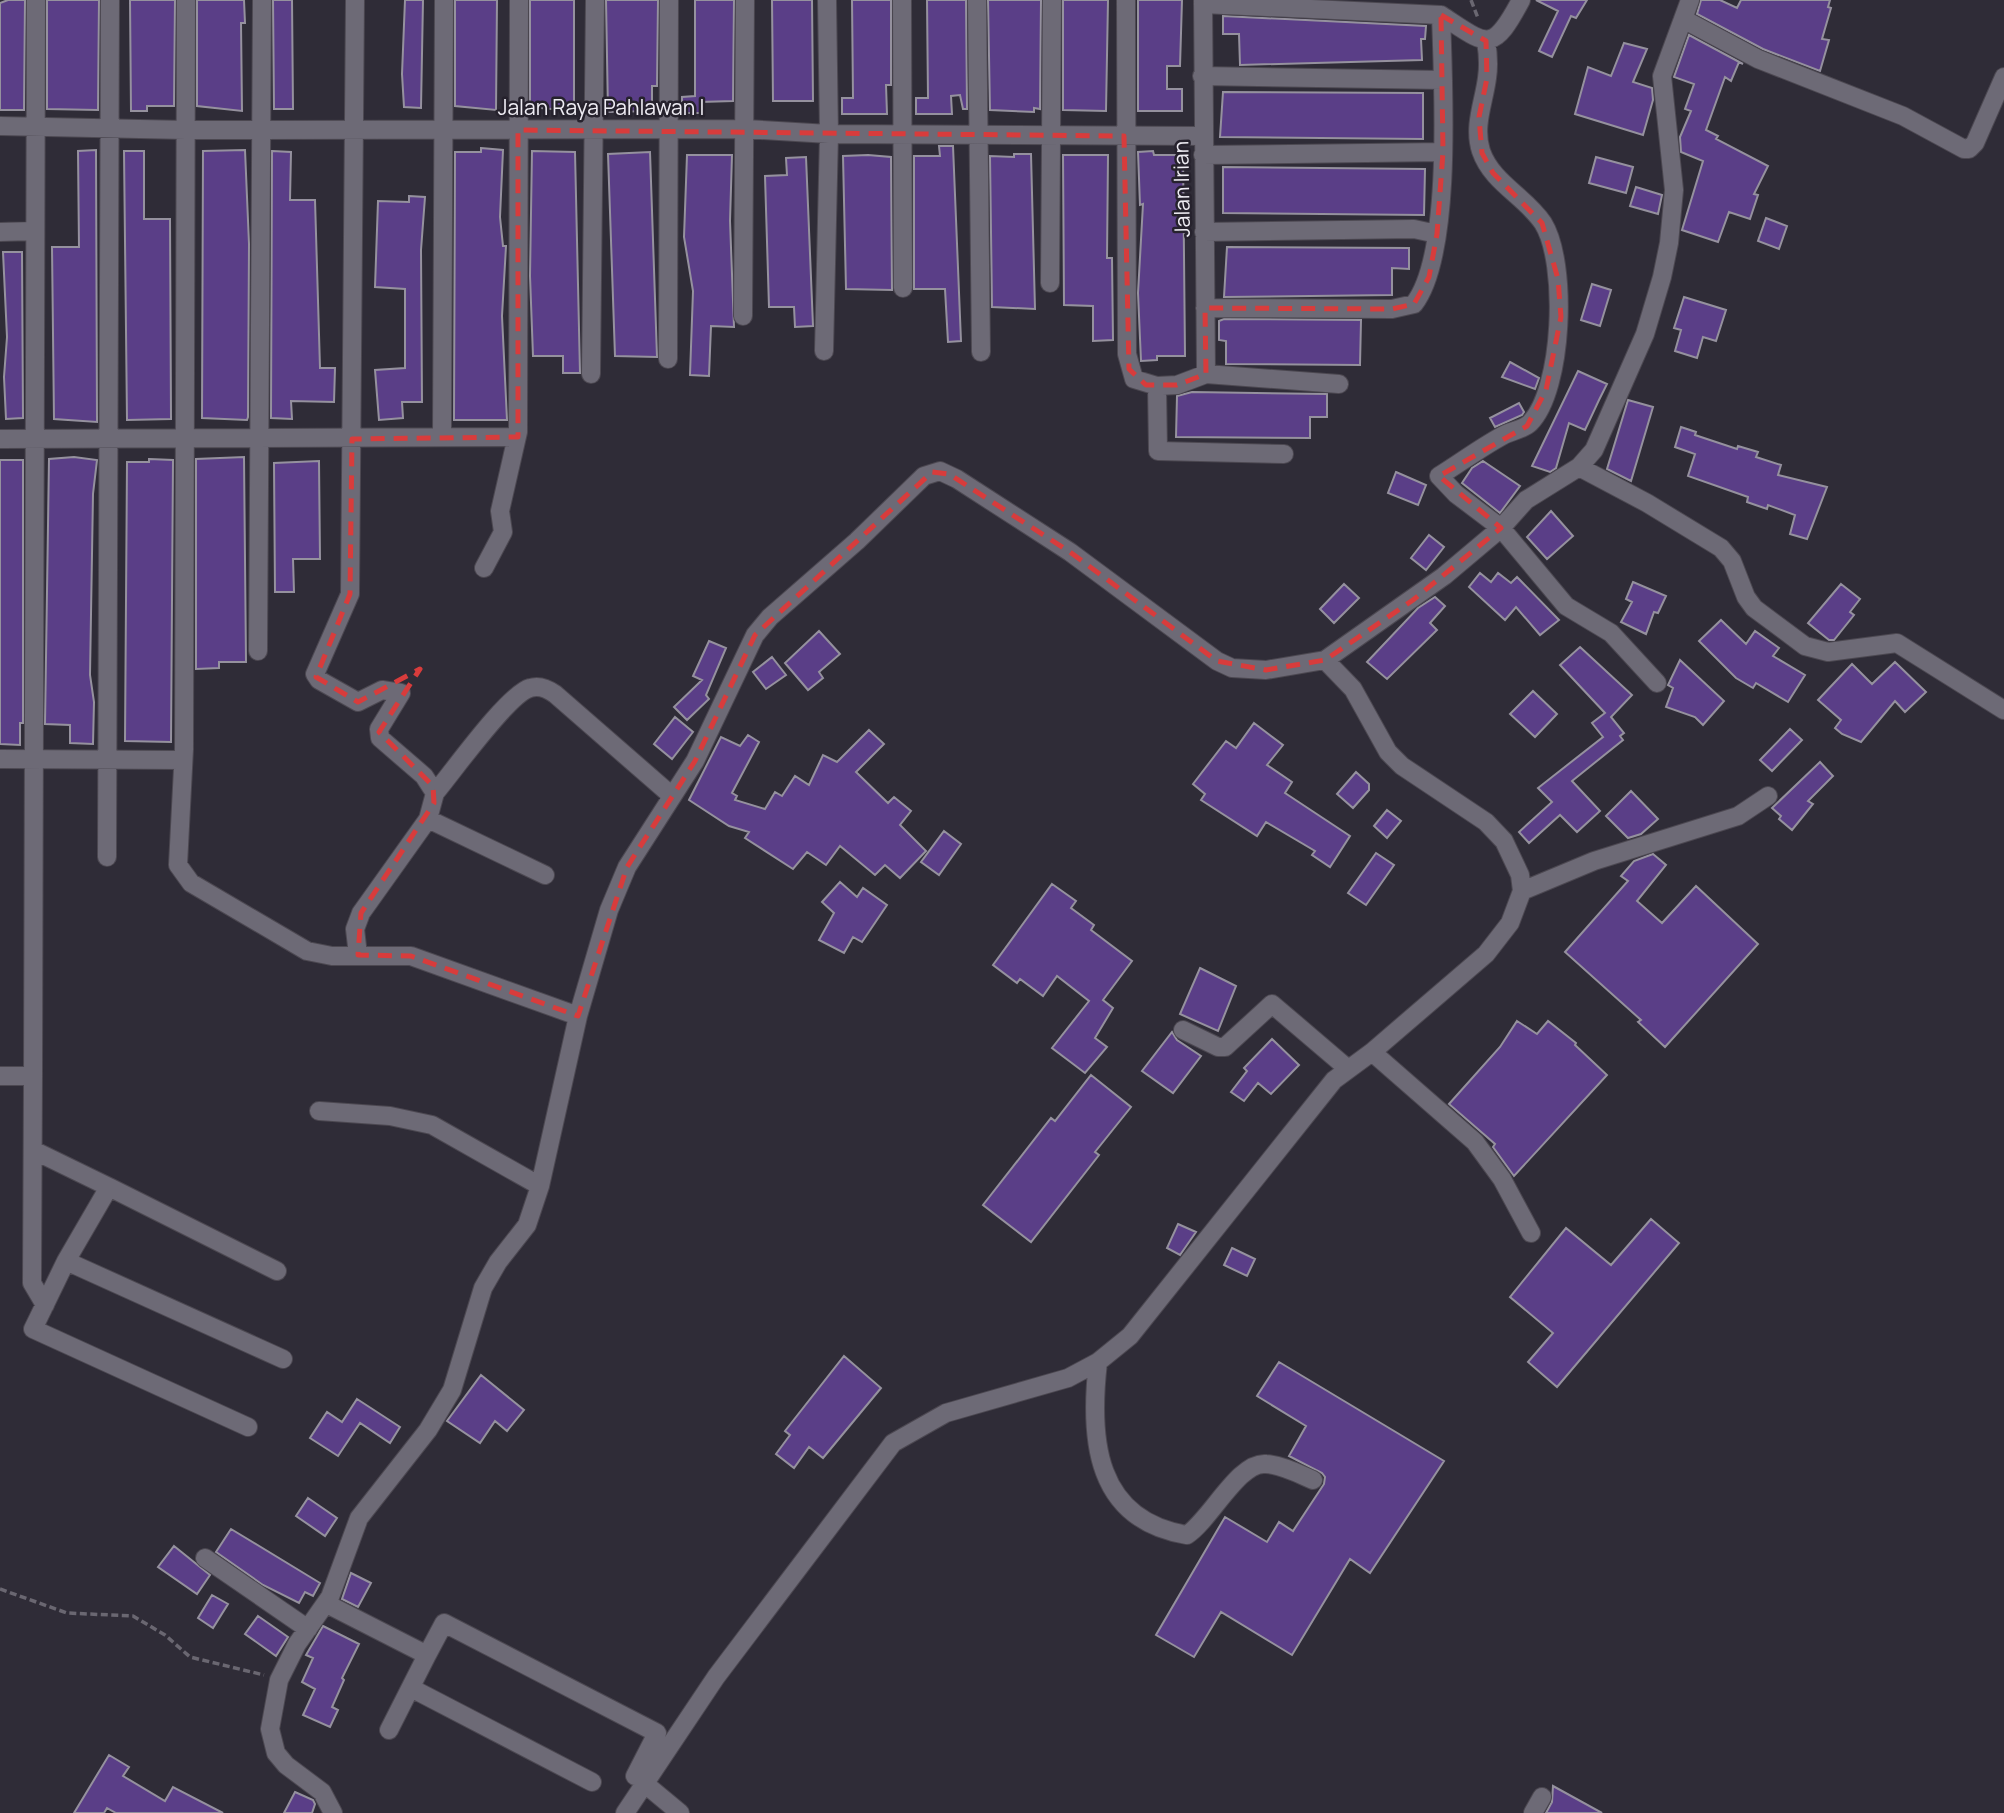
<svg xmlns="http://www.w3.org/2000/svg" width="2004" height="1813" font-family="Manrope,sans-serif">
  <rect width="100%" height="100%" fill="#2f2c37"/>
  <path fill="#5a3e87" stroke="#95919e" stroke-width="2" d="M8,0H25L24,110H0V3Z
    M47,0H99L98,110L47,109Z
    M130,0H175L174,106H147V111H131Z
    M197,0H244L245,23H241L242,111L197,106Z
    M273,0H292L293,109H274Z
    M405,0H423L421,108L404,107L402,74Z
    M455,0H497L496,110L455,106Z
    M530,0H574V111L530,107Z
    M606,0H658L657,86H652V111L608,112Z
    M695,0H734L733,101L700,102L701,113H682V97L695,96Z
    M772,0H812L813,101H773Z
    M852,0H891V85H886L887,114H842V98H853Z
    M927,0H966L967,109H963L960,95L951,96L952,114H916V98H928Z
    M988,0H1041L1040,109L1034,108V112L990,110Z
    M1063,0H1108L1106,111L1063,110Z
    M1138,0H1182L1180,66H1167V89H1182V111H1138Z
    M1536,0H1587L1576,18L1571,16L1552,57L1539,51L1558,11Z
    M1701,0H1720L1737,8L1741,0H1830L1828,7L1831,8L1822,39L1829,40L1820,71L1763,49L1697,14Z
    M1223,16L1426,26L1425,39H1421L1422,60L1240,65L1239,34H1223Z
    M1689,35L1743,64L1739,62L1731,81L1725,77L1706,130L1718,136L1716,139L1768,166L1754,194L1758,195L1750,219L1729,212L1718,242L1682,230L1703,161L1681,152L1680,137L1691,111L1685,109L1694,84L1674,77Z
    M1624,43L1647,49L1633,82L1652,88L1653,100L1643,135L1575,114L1588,67L1611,76Z
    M1223,92L1423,93V139L1220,137Z
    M939,146H953L961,341L948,342L945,289H914V156H940Z
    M481,148L503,150L500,217L503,246H506L502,316L507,420H454L455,152H481Z
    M96,150L97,422L54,419L52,247H79L78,151Z
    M245,150L249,244L248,417L247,420L202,418L203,151Z
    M124,151H144V219H170L171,419L127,420Z
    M272,151L291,152L290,200H315L320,368H335L334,402L291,401L292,419L271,418Z
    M532,151L575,152L580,373H563V356H533L530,276Z
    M1153,151L1154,155H1183L1185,356H1157V360L1141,361L1138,293L1143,204L1140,205L1138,152Z
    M650,152L657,357L615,356L608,154Z
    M1014,154H1031L1035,309L992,307L990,156L1014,157Z
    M687,155H732L730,221L734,327L711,326L709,376L690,375L693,291L684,237Z
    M868,155L891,157L892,290L846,289L843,156Z
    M1063,155H1108L1107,258H1112L1113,340L1093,341V306L1064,305Z
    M806,157L813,326L795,327L794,307H769L765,176L787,175L786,158Z
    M1596,157L1633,167L1626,193L1589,183Z
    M1223,167L1425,169L1424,215L1223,213Z
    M1636,187L1662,195L1658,214L1630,206Z
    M409,196L425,197L421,250L422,402H402L403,418L379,420L375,370L405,368V289L375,287L378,201L409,202Z
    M1766,218L1787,226L1779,249L1758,241Z
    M1227,247L1409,248V269L1392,268V295L1224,297Z
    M3,252H22L23,418L6,419L4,377L7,337Z
    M1592,284L1611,290L1600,326L1581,320Z
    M1684,297L1726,310L1716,341L1703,337L1697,358L1675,351L1681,330L1674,328Z
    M1224,319L1361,320L1360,365L1226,364V341L1219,340V321Z
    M1510,362L1539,378L1535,389L1502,377Z
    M1578,371L1607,384L1599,400L1585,430L1569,423L1556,468L1550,472L1532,466Z
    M1192,392L1327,394V417H1310V438L1176,437L1177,396Z
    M1628,400L1653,407L1631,481L1607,469Z
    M1519,403L1524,412L1522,415L1495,427L1490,418Z
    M1681,427L1696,432L1695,435L1737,449L1738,446L1758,452L1756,457L1781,465L1778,475L1827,487L1807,539L1790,534L1795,515L1768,505L1767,509L1747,502L1748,497L1688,476L1695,454L1675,447Z
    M74,457L97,460L93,494L90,675L94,702L93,744L70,743V725L45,724L49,459Z
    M244,457L246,662H219V668L196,669V459Z
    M149,459L173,460L171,742L125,741L127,462H149Z
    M0,460H23V723H20V745L0,744Z
    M319,461L320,559H293L294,592H275L274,463Z
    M1483,461L1520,486L1500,513L1462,483L1472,468Z
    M1396,472L1426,485L1418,505L1388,493Z
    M1551,511L1573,536L1547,559L1527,537Z
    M1429,535L1444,547L1426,570L1411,558Z
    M1480,573L1491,582L1498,573L1511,583L1517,577L1559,620L1540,635L1516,607L1505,620L1469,587Z
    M1633,582L1666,596L1658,613L1654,612L1646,634L1621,622L1632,602L1626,599Z
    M1344,584L1359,598L1334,623L1320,609Z
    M1841,584L1860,599L1850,612L1854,615L1834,640H1829L1808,623Z
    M1435,597L1445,606L1430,623L1437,630L1387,679L1367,662L1418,608Z
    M1721,620L1746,644L1755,631L1779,648L1773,656L1805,675L1788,702L1756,683L1753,688L1736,678L1699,641Z
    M819,631L840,654L819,672L823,678L808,690L785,663Z
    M709,641L726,648L706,695L709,699L687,720L674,707L702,680L693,676Z
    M1580,647L1632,695L1611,717L1624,733L1620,736L1623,740L1572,781L1600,811L1577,832L1560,815L1529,843L1519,832L1552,802L1538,788L1603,737L1592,723L1605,713L1560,665Z
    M772,657L786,675L766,689L753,672Z
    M1680,660L1724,701L1703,725L1695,717L1666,707L1673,688L1668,685Z
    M1895,662L1926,692L1905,712L1895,701L1861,742L1842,734L1835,728L1841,720L1818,700L1852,664L1872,684Z
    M1533,691L1557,714L1535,737L1510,714Z
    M675,717L693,732L672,759L654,744Z
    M1254,723L1283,745L1267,765L1292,782L1285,793L1350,836L1330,867L1312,855L1315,851L1266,822L1257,836L1201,800L1205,794L1193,784L1226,741L1236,748Z
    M1790,729L1802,740L1772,771L1760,760Z
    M869,730L884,744L856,772L888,803L894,797L911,811L900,825L926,851L900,878L885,865L875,875L840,846L826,865L807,852L793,869L745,838L749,832L729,826L689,800L721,737L740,746L748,735L759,742L732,793L737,796L735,800L765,809L775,792L782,796L795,776L809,785L823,755L837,762Z
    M1820,762L1833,776L1808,801L1813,804L1792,830L1779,819L1781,816L1772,808Z
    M1356,772L1369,784V790L1353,808L1337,794Z
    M1631,791L1658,819L1641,834L1628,838L1606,816Z
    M1387,810L1401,821L1387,838L1374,826Z
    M944,831L961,844L939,875L921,862Z
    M1376,853L1394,865L1366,905L1348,893Z
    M1653,854L1666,865L1637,901L1662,923L1696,886L1758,944L1665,1047L1638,1022L1641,1020L1565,952L1628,881L1621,876L1634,861Z
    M840,882L857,897L863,888L887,905L862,942L853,937L844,953L819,940L834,913L822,902Z
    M1052,884L1076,901L1071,908L1094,925L1091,930L1132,961L1103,1000L1113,1008L1095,1038L1107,1047L1085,1073L1052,1048L1089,1001L1057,976L1043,996L1020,979L1017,983L993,965Z
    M1200,968L1236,986L1218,1031L1180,1014Z
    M1517,1021L1537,1034L1548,1021L1576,1043L1575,1045L1607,1075L1514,1176L1493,1147L1495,1144L1449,1104L1500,1047Z
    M1172,1032L1177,1040L1201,1056L1173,1093L1142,1071Z
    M1272,1039L1299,1065L1271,1094L1258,1083L1244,1101L1231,1092L1247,1071L1244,1068Z
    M1091,1075L1131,1107L1095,1152L1099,1155L1031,1242L983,1205L1051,1118L1055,1121Z
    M1651,1219L1679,1243L1557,1387L1528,1362L1553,1333L1510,1297L1566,1228L1611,1265Z
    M1178,1224L1196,1232L1180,1255L1167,1248Z
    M1232,1248L1255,1259L1247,1276L1224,1265Z
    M844,1356L881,1388L823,1458L809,1447L794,1468L776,1454L790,1435L785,1431Z
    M1279,1362L1444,1461L1370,1573L1350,1559L1292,1655L1221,1612L1194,1657L1156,1635L1225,1517L1267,1542L1279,1522L1293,1531L1324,1484L1325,1477L1322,1473L1289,1456L1306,1426L1257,1396Z
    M481,1375L524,1410L507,1431L495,1421L480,1443L447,1421Z
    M357,1399L400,1427L390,1443L360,1423L338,1456L310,1438L327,1412L342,1422Z
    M308,1498L337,1518L325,1536L296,1516Z
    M231,1529L320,1583L313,1596L305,1592L299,1603L263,1585L216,1552Z
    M174,1546L210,1575L197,1594L158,1567Z
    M351,1573L371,1583L358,1607L342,1599Z
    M212,1595L228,1604L213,1628L198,1618Z
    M258,1616L288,1637L276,1656L245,1634Z
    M323,1626L359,1644L342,1678L344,1680L332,1707L338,1710L330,1727L303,1715L315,1689L302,1682L313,1658L306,1655Z
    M109,1755L129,1767L123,1776L165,1801L173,1787L223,1813H116L107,1808L104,1813H74Z
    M1553,1786L1602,1813H1546L1552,1802Z
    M295,1792L313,1800L315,1804L312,1813H284Z"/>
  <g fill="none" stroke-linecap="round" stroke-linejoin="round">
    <defs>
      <path id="minor" d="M186,0L184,749L178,865L191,883L307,951L332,956H411L578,1016
        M355,0L350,594L315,674L319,680L358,702L382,690L401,693L379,729L380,738L424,776L435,793L428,819L361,913L355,929L358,955
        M902,0L903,288
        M977,0L981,352
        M1126,0L1127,354L1134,379L1157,386
        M1203,0L1206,374
        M1203,4L1441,15C1443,82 1453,254 1414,304L1392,309L1205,308
        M1441,15C1487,45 1492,55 1521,0
        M1683,19L1758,59L1903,116L1964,149H1969L1975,143L2004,77
        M1486,41C1488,53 1489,65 1487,78C1484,102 1473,126 1481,151C1492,183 1525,196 1543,223C1568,263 1563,390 1530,423C1523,430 1510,431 1502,436C1480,448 1460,463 1439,476L1456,494L1501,528L1566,606L1611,633L1657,683
        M1202,76L1443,80
        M0,126L186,130L745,129L829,134L1203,136
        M1203,155L1443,152
        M0,232L35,231
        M1204,232L1414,229L1437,234
        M1050,283L1052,0
        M743,316L745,0
        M824,351L829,134L827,0
        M668,359L669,0
        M591,374L595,0
        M442,436L444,0
        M0,439L515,437
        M1284,454L1158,451L1157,386L1177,385L1206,374L1339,384
        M1579,467L1647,503L1721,548L1732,561L1746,597L1754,608L1805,646L1828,652L1897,643L2004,710
        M484,568L503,532L500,511L518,432L519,0
        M258,651L262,0
        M0,759L182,760
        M435,793C452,773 508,694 530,688C539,685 548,689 555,694L672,796
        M428,819L545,875
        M107,857L110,0
        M1522,891L1594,861L1738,816L1768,796
        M1183,1030L1218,1047H1225L1272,1004L1347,1068
        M1372,1052L1475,1142L1502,1179L1531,1233
        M0,1076H33L32,1283L45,1305
        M33,1076L36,0
        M319,1111L390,1116L432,1125L540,1186
        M33,1150L109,1187L66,1261
        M109,1187L277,1271
        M1098,1362C1089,1439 1095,1520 1187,1535C1211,1519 1239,1461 1266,1464C1282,1465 1299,1474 1313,1480
        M248,1427L33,1329L66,1261L283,1359
        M205,1558L308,1629
        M327,1604L427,1655L444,1623L657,1733L635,1776
        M411,1688L592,1782
        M389,1730L427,1655
        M644,1783L680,1813
        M333,1813L322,1792L286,1765L276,1753L270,1729L279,1680L297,1644L330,1597L359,1518L428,1430L452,1390L483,1288L498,1262L527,1225L540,1186L578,1016L609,910L627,867L695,761L755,635L770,617L857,541L924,476L940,471L957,479L1070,552L1217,661L1232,668L1266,670L1325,660L1444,576L1501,528L1526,500L1579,467L1594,450L1645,334L1662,277L1669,243L1674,190L1662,76L1690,0
        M625,1813L716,1677L893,1443L946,1413L1068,1378L1098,1362L1130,1336L1334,1080L1372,1052L1486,954L1510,923L1522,891L1520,875L1504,841L1486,822L1402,766L1388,752L1353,689L1325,660
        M1533,1813L1542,1797"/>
    </defs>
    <use href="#minor" stroke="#4c4851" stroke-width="20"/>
    <path stroke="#6a6771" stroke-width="3.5" stroke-dasharray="7 3.5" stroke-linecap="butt" d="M1471,0L1478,18
      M0,1589L67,1613L133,1616L165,1635L190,1657L264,1675"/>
    <use href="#minor" stroke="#6d6a76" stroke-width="18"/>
  </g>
  <path fill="none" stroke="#d83c3c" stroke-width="5" stroke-dasharray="14 9" stroke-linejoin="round" d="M1441,15L1486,41L1487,78L1479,117L1482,153L1493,173L1542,223L1558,279L1561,317L1546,390L1527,426L1439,476L1501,528L1413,600L1325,660L1266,670L1217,661L1070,552L949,474L932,472L755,635L695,761L627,867L578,1016L411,956L358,955L361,913L434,803L433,786L379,732L420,669L358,702L316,677L350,594L352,439L518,437V130L1124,136L1129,369L1146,385H1177L1206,374L1205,308L1392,309L1414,304L1429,277L1437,234L1443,152Z"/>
  <g text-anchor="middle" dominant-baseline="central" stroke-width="5" stroke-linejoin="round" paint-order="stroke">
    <g font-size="21" fill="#efedf4" stroke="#26222d">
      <text x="601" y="107">Jalan Raya Pahlawan I</text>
      <text transform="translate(1181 189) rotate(-91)">Jalan Irian</text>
    </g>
  </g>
</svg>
